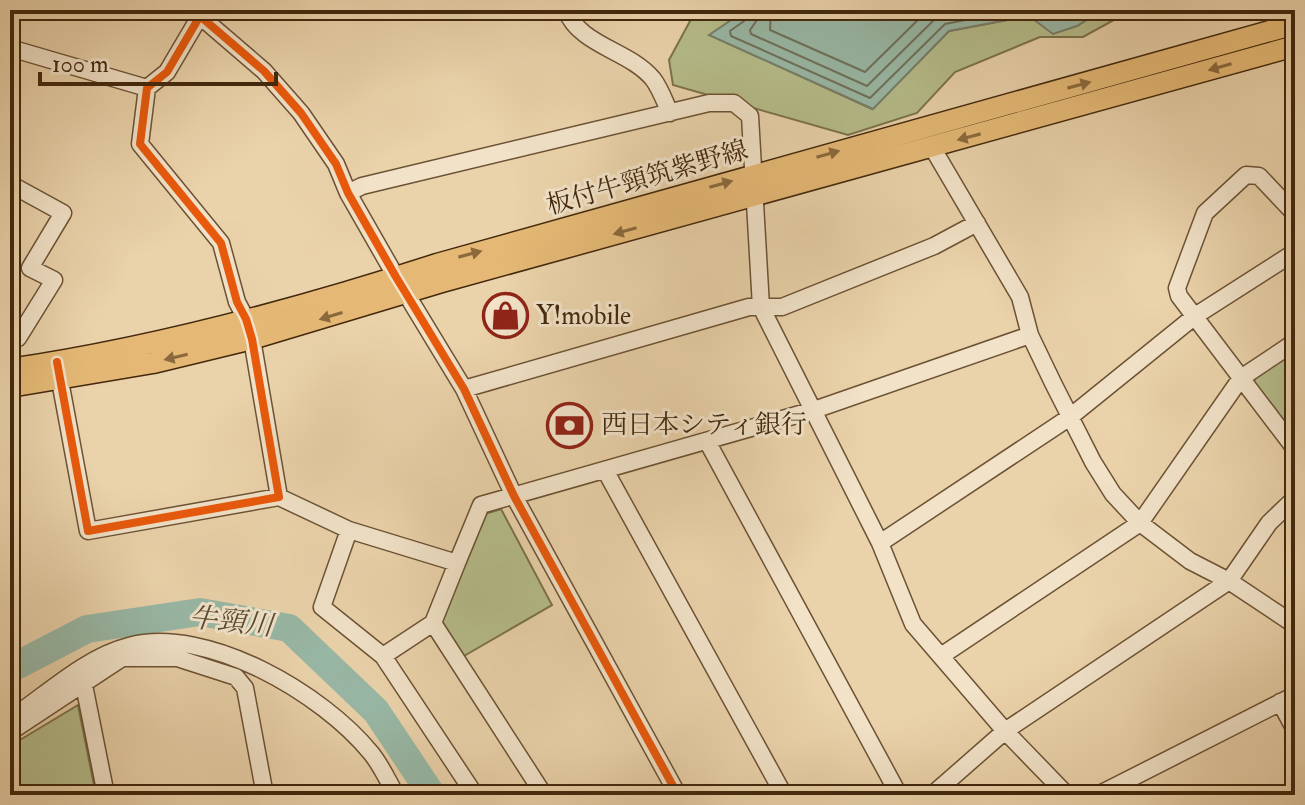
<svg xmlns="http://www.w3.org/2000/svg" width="1305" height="805" font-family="'IM FELL Double Pica','Noto Serif JP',serif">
  <rect width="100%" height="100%" fill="#ead2aa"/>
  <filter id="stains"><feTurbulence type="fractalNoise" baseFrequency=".0025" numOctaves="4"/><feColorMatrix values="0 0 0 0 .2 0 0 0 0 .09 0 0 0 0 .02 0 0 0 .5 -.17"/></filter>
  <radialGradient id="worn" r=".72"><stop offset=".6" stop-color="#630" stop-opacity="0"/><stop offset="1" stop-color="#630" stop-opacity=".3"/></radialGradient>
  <path fill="#b5bc8a" stroke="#7c724c" stroke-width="2" d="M696,10H746L710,35L872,109L949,31L1029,16L1077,26L1102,10H1132L1083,37H1040L955,72L917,113L848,135L673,85L669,60Z
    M1295,352V435L1254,382L1256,375Z
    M501,509L552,605L464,656L442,622L485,514Z
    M78,705L96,795H10V746Z"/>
  <path fill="#98b8a6" stroke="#767e69" stroke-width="2" d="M746,10H1102L1077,26L1053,34L1029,16L949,31L873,109L709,35Z"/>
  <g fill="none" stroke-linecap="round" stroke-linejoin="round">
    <path stroke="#6d705a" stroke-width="2" d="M749,10L747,19L730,31L731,36L870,98L945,24L1017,10
      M759,10L757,20L750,30L751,34L867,86L938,16L962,10
      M771,10L770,30L865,72L928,10"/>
    <path stroke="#98b8a6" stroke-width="28" d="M10,669L87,629L200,612L289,628L376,711L432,795"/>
    <defs>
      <path id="minor" d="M193,10L264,71L301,113L336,164L348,193L396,277L464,389L514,496L678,795
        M566,10C580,46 629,50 653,79C660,88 665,102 670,113
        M10,48L147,88
        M932,147L1020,297L1030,335L1053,383L1093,462L1113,494L1140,523L1190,561L1229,581L1295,625
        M10,184L63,213L30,268L54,280L18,338L10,333
        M348,193L362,186L709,103H734L750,116L761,307L880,543
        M1295,214L1259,176L1246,175L1205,213L1177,288L1179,296L1295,449
        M58,370L88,531L279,497L252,339L246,319L237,302L221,243L140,144L147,88L167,72L200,16
        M464,389L749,307H782L934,246L977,223
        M707,441L899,795
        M605,470L784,795
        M279,497L349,530L457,563L481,505L814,410L1030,335
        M349,530L322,607L383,656L433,623L457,563
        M433,623L544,795
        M383,656L475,795
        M941,656L1140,523L1241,378L1295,342
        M84,685L106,795
        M1280,702L1295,730
        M10,719C47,694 86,657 129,646C207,625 323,694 371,753C381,765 388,781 396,795
        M10,732L122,658H177L236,677L245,688L265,795
        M932,795L1005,731L1229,581L1269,523L1295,498
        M1067,795L1005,731L913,624L880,543L1070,417L1195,316L1295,252
        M1098,795L1295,695
        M1289,795L1295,792"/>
      <path id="major" d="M10,369C155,348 298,309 437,264L1295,24
        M10,387L153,363L252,339L442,282L1295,46"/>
    </defs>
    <use href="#minor" stroke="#6c5234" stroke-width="19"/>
    <use href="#major" stroke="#42280d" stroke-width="23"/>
    <use href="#minor" stroke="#f1e2c8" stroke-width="16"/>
    <use href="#major" stroke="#e5b975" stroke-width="20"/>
    <defs>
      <path id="cycleway" d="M193,10L264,71L301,113L336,164L348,193L396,277L464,389L514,496L678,795
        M57,362L88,531L279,497L252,339L246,319L237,302L221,243L140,144L147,88L167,72L200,16"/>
    </defs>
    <use href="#cycleway" stroke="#f1e2c8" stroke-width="13"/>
    <use href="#cycleway" stroke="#e8590c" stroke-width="8"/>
  </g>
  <defs><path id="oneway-solid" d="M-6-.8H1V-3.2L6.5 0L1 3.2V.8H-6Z" transform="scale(2)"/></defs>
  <g fill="#8b693c">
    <use href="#oneway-solid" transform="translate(1220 67) rotate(164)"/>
    <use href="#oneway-solid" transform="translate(1079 85) rotate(-15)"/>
    <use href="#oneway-solid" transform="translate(969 137) rotate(165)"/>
    <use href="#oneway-solid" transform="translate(828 154) rotate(-16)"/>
    <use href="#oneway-solid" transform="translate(721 184) rotate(-16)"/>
    <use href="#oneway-solid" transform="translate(625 231) rotate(164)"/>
    <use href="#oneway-solid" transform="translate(470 254) rotate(-15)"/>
    <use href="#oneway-solid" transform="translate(331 316) rotate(163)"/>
    <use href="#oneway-solid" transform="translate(176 357) rotate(167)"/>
  </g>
  <defs>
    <symbol id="shop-ring" viewBox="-11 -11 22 22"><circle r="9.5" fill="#f1e2c8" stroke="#8f2418" stroke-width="1.5"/><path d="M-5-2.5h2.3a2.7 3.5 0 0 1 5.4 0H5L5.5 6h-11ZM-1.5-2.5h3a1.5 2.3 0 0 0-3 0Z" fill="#8f2418"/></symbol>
    <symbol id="bank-ring" viewBox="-11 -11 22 22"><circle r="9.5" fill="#f1e2c8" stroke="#8f2418" stroke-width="1.5"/><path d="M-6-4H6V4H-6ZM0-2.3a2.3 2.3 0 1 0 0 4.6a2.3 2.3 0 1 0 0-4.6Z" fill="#8f2418"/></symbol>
  </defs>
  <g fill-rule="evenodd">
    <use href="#shop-ring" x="480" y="290" width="51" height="51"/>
    <use href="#bank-ring" x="544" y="400" width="51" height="51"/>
  </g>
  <g text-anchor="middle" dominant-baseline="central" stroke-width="6" stroke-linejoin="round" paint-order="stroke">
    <g font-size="26" fill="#42280d" stroke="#f1e2c8">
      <text transform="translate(647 178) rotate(-16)">板付牛頸筑紫野線</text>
    </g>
    <g font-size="26" fill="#42280d" stroke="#f1e2c8" text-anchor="start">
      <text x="536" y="316">Y!mobile</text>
      <text x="601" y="425">西日本シティ銀行</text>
    </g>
    <g font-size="28" font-style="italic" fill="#584c33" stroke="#f1e2c8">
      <text transform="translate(231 622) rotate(6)">牛頸川</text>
    </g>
  </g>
  <rect width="1305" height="805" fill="none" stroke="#ead2aa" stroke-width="40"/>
  <rect x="12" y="12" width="1281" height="781" fill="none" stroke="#42280d" stroke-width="4"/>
  <rect x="20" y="20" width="1265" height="765" fill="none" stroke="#42280d" stroke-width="2"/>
  <path d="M40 72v12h236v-12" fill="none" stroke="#42280d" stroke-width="4"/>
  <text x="52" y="72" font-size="24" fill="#42280d" stroke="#f1e2c8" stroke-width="6" paint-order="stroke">100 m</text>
  <rect width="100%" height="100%" filter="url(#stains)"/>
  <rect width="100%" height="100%" fill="url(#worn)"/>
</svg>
